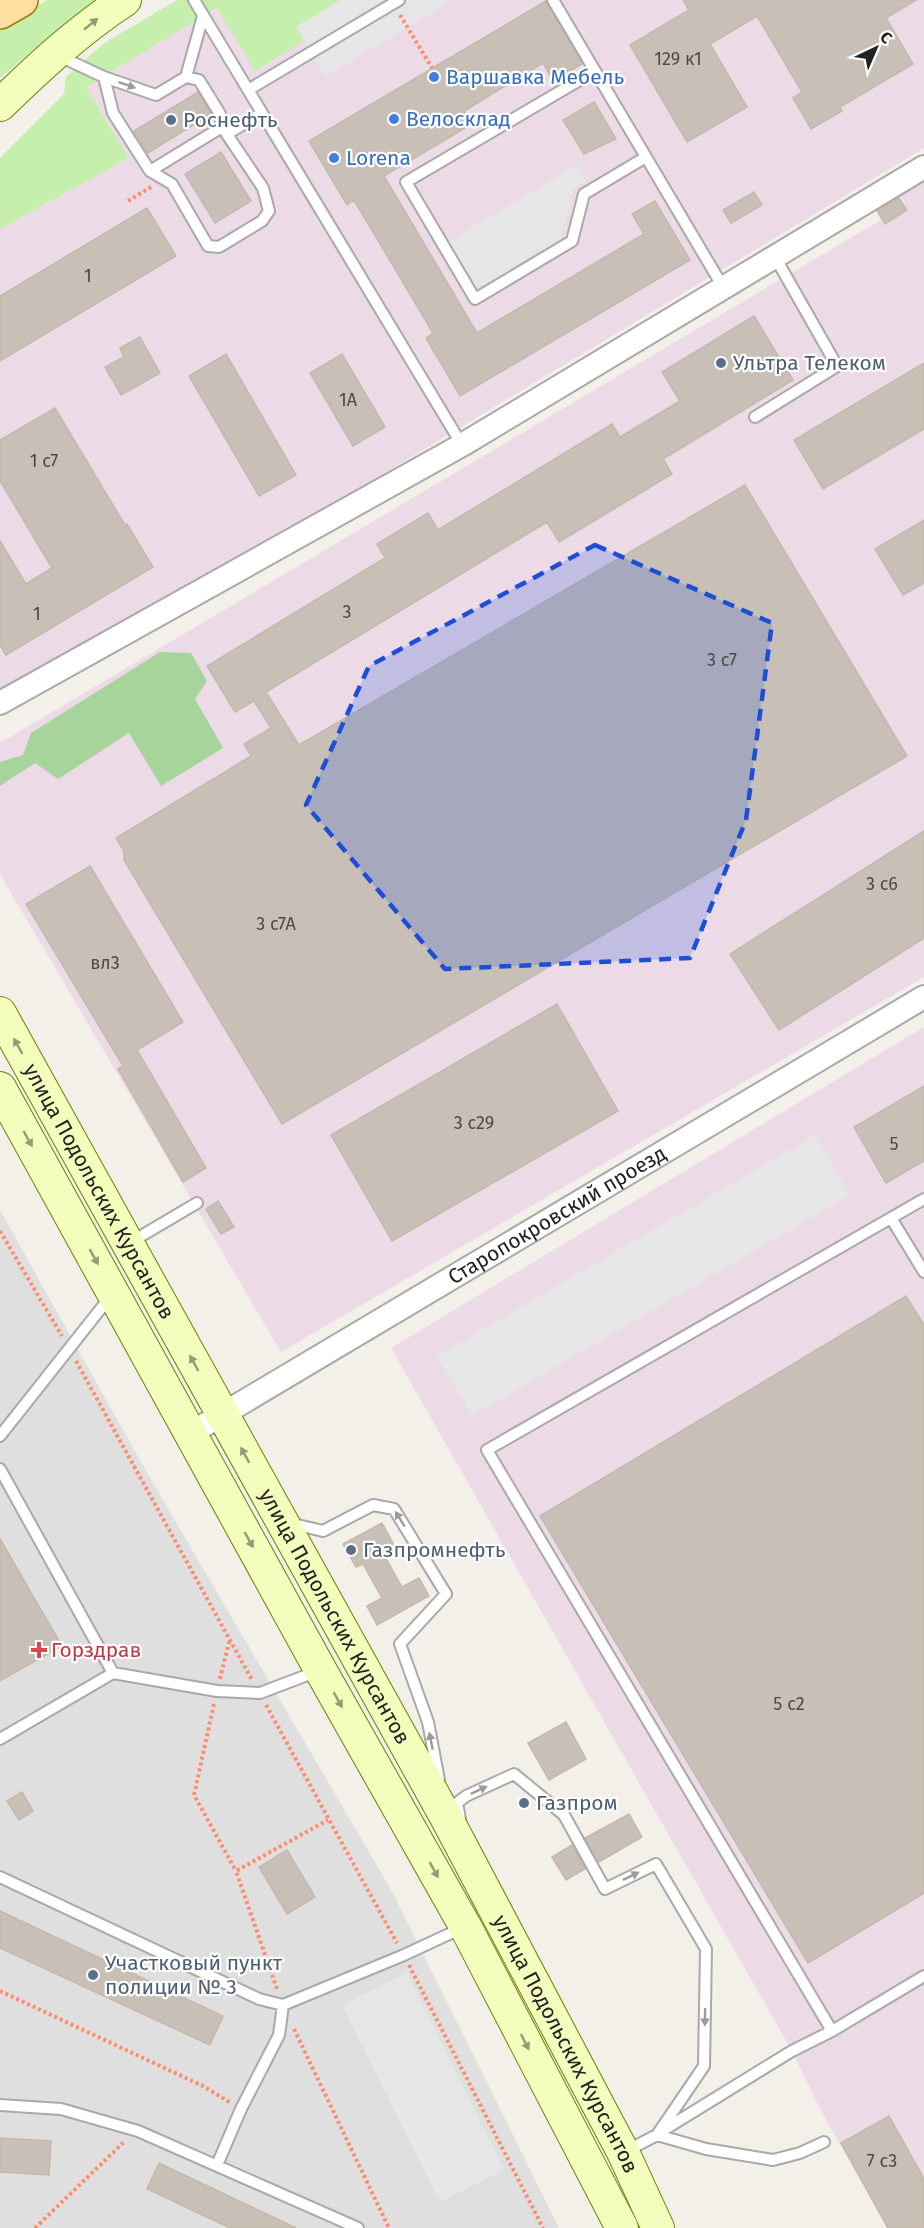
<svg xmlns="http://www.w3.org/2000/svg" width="924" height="2228" font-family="'Fira Sans',sans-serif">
  <rect width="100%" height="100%" fill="#f2f0e8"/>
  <path fill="#e0dfdf" d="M0,1210L142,1464L393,1893L559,2228H0Z"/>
  <path fill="#ecdae7" d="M341,0H924V148L0,705V229L129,158L86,87L217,8L304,41Z
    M924,177V977L281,1352L0,874V743L906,205L897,192Z
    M924,1027V2228H887L819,2107L792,2051L391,1348Z"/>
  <path fill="#c6eead" d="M47,0H95L72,17L0,78V28Z
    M177,0H341L296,27L304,41L255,71L217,8L86,87L129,158L0,229V158L64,94L66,77L104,43Z"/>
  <path fill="#a6d49b" d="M160,652L191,653L207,681L195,699L223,748L161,786L129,733L58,779L35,763L0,786V762L23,755L31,733Z"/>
  <path fill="#e6e6e6" d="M341,0H453L325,77L296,27Z
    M577,165L586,181L573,189L561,238L476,289L447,242Z
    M815,1135L850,1195L472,1416L437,1356Z
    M407,1973L504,2170L440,2202L342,2005Z"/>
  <path fill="#c8c0b7" stroke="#c5b8a9" stroke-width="1.5" d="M683,0H916L886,18L913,64L840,107L842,111L811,129L793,98L802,92L757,16L710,44L747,107L687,142L630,45L689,10Z
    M546,1L582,64L553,81L543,63L464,111L472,124L384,176L477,333L644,234L632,214L655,201L690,260L460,396L426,338L433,333L354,200L347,205L309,141Z
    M198,92L211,114L148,153L134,131Z
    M594,102L616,139L584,154L563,120Z
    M221,152L251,201L215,223L185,174Z
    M754,192L762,205L731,223L723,210Z
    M899,198L907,210L885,224L877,211Z
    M147,208L176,256L0,361V296Z
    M754,316L793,380L663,459L672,474L559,542L547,522L266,692L299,745L745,485L907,756L282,1124L124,860V851L116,838L251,756L244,744L271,728L254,701L235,712L207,666L385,558L377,544L428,513L438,530L612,424L620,437L680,401L662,372Z
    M140,337L160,373L121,395L105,367L124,357L120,348Z
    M226,354L296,475L259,496L189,376Z
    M342,354L385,427L353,446L310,373Z
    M924,363V429L823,489L794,440Z
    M55,408L125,525L127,524L153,567L6,655L0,645V541L26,584L52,568L0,481V440Z
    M924,520V583L903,595L875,549Z
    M924,831V938L779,1030L730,954Z
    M90,866L183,1022L137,1050L206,1168L183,1182L118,1069L123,1066L26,904Z
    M557,1004L618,1111L392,1241L331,1135Z
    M924,1086V1161L886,1183L854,1127Z
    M218,1201L234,1227L221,1234L206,1209Z
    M906,1296L924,1325V1893L808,1963L540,1516Z
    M382,1523L395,1547L383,1553L402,1587L419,1578L429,1596L377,1625L367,1606L382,1598L363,1564L356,1567L343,1544Z
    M0,1539L62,1646L0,1681Z
    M566,1722L586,1759L549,1780L528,1743Z
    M22,1792L33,1811L19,1820L7,1801Z
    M629,1814L642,1837L599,1862L585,1838Z
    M572,1845L585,1869L566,1880L552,1857Z
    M287,1850L315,1897L287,1914L259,1867Z
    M0,1911L223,2016L210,2045L0,1948Z
    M889,2116L924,2179V2228H888L841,2143Z
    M0,2138L51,2141L49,2175L0,2172Z
    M159,2163L296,2228H230L147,2189Z"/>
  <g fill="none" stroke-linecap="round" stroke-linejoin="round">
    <defs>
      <path id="service" d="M194,0L462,445
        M553,0L723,287
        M57,55L104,77L156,95L186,77L203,16
        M595,71L406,182L475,299L572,241L584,194L646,157
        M104,77L113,113L150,171L222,127L263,188L269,211L262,221L219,247L208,246L172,184L150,171
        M186,77L199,80L220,114L222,127
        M248,90L399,0
        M227,134L262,113
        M755,417L837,366L775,257
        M891,1218L924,1272
        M131,1242L197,1203
        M0,1436L110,1297
        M0,1469L113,1673
        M289,1523L323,1531L373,1505L394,1509L446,1594L400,1644L428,1722L439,1780
        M0,1739L113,1673L217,1691L260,1693L318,1671
        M460,1819L457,1803L466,1796L514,1774L564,1815L605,1889L656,1864L706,1949L704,2066L657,2135
        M0,1877L259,1999L283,2005L404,1955L462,1928
        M832,2031L487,1450L924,1199
        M0,2105L61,2109L138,2131L358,2228
        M662,2131L792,2051L832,2031L924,1976
        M626,2151L657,2135L706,2149L773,2160L800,2153L824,2142
        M217,2165L241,2109L279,2035L283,2005"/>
      <g id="minor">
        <path d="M0,703L462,445L924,167"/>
        <path id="s1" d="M191,1433L924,997"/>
      </g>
      <g id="secondary">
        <path d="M0,105C39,67 79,30 125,0"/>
        <path id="s2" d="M0,1013L447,1819L623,2152L658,2228"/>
        <path d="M0,1088L321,1671L465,1926L622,2228"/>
      </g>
      <path id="primary" d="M0,12L21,0"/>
    </defs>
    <use href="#service" stroke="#a9a9a9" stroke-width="14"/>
    <use href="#minor" stroke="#a9a9a9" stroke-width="26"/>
    <use href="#secondary" stroke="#678200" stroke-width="34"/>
    <use href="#primary" stroke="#a07b00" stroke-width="36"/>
    <path stroke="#ff8a6d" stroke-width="4" stroke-dasharray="3 3" stroke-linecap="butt" d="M400,15L432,68
      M128,201L151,187
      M0,1231L62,1336
      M76,1361L252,1680
      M220,1679L229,1642
      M214,1704L194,1795L236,1871
      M266,1705L397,1943
      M409,1965L543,2228
      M277,1989L236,1871L328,1820
      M0,1991L203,2086L231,2103
      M294,2029L389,2228
      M35,2228L125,2141"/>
    <use href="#service" stroke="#fff" stroke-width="10"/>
    <use href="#minor" stroke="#fff" stroke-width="22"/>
    <use href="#secondary" stroke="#f3fdbc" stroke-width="32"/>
    <use href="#primary" stroke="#ffe0a1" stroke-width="33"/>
  </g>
  <defs><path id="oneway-solid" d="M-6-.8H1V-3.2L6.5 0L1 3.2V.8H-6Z" transform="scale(1.5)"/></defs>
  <g fill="#959a77">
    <use href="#oneway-solid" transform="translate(91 24) rotate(-39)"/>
    <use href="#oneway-solid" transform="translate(18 1046) rotate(-119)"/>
    <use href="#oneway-solid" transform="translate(28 1139) rotate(61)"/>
    <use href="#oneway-solid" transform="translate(94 1257) rotate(61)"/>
    <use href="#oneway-solid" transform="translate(194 1363) rotate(-119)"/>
    <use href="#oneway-solid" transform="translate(245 1455) rotate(-119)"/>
    <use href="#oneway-solid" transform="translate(249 1540) rotate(61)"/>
    <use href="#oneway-solid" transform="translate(338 1700) rotate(61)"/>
    <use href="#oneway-solid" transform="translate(434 1870) rotate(61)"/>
    <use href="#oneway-solid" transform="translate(525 2042) rotate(63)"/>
  </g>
  <g fill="#9c9c9c">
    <use href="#oneway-solid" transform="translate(127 85) rotate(19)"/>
    <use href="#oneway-solid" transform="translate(400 1519) rotate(-121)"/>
    <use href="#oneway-solid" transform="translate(431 1741) rotate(-101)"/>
    <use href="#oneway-solid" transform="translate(479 1790) rotate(-25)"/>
    <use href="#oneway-solid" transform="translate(631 1876) rotate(-26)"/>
    <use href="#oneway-solid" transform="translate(705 2017) rotate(91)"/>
  </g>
  <path fill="#1d4ed8" fill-opacity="0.2" stroke="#1d4ed8" stroke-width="4.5" stroke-dasharray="12 8" stroke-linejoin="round" d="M595,545L772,623L746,820L690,958L445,969L306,805L369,666Z"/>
  <g fill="#3f7fe0" stroke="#fff" stroke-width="2">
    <circle cx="434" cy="77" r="6"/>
    <circle cx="394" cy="119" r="6"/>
    <circle cx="334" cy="158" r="6"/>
  </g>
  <g fill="#5c6f8a" stroke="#fff" stroke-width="2">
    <circle cx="171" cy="120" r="6"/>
    <circle cx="721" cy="363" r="6"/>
    <circle cx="351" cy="1550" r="6"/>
    <circle cx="524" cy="1803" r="6"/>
    <circle cx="93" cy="1975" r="6"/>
  </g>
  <path fill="#e0444e" stroke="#fff" stroke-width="2" d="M36 1641h6v6h6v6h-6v6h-6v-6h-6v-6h6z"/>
  <g text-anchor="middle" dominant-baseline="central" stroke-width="4.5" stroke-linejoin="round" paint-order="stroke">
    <g font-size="18" fill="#4c4a47">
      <text x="678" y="59">129 к1</text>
      <text x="88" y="276">1</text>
      <text x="348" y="400">1A</text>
      <text x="44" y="461">1 с7</text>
      <text x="347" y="612">3</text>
      <text x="37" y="614">1</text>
      <text x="722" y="660">3 с7</text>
      <text x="882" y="884">3 с6</text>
      <text x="276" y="924">3 с7А</text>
      <text x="105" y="963">вл3</text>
      <text x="474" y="1123">3 с29</text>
      <text x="894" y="1144">5</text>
      <text x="789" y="1704">5 с2</text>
      <text x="882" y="2161">7 с3</text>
    </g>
    <g font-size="21" fill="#366cbe" stroke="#fff" text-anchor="start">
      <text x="446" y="77">Варшавка Мебель</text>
      <text x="406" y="119">Велосклад</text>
      <text x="346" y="158">Lorena</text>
    </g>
    <g font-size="21" fill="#4e5e75" stroke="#fff" text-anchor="start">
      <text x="183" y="120">Роснефть</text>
      <text x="733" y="363">Ультра Телеком</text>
      <text x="363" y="1550">Газпромнефть</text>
      <text x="536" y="1803">Газпром</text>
      <text x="105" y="1963">Участковый пункт<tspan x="105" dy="24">полиции № 3</tspan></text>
    </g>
    <g font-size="21" fill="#222" stroke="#fff">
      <text stroke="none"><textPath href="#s2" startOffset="204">улица Подольских Курсантов</textPath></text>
      <text stroke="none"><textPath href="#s1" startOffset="426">Старопокровский проезд</textPath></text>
      <text stroke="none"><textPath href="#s2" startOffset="690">улица Подольских Курсантов</textPath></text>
      <text stroke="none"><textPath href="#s2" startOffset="1176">улица Подольских Курсантов</textPath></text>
    </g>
    <g font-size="21" fill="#be3a42" stroke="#fff" text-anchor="start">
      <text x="51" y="1650">Горздрав</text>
    </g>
  </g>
  <g transform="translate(876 48) rotate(44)" stroke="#ffffff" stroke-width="4.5" paint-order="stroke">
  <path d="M0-4.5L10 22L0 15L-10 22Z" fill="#222222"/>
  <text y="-9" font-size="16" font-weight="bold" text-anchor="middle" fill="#222222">С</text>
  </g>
</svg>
